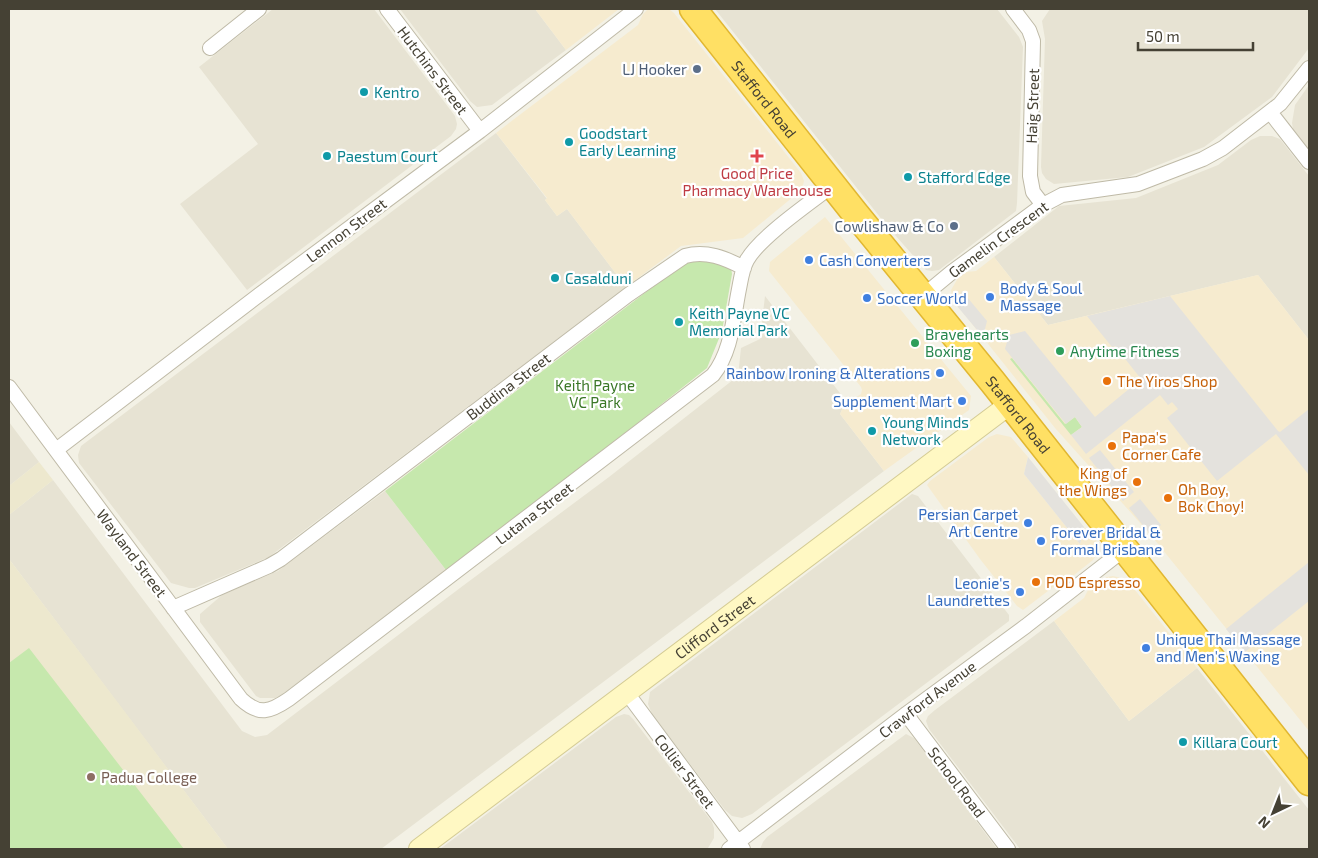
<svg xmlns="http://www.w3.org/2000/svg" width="1318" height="858" font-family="'Exo 2',sans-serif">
  <rect width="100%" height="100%" fill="#f3f1e5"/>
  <path fill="#e7e3d3" d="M273,9H374L455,116L457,124L456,129L451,136L247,290L180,204L258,144L199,67Z
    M400,9H535L566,50L492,105L477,107L470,101Z
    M715,9H997L1019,37L1023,47L1017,203L1016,211L939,270L932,271L926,270L887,226Z
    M1050,9H1309V48L1272,97L1204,147L1128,177L1054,184L1046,179L1042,173L1041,167L1045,39L1042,21Z
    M1309,85V150L1293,129L1292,123L1295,105Z
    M496,133L547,199L545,200L557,216L567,209L626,287L269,557L195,588H189L171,583L79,463L78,455L81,446Z
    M1260,136H1272L1280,139L1309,176V340L1258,275L1048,325L994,257L1059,206L1136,198L1218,165L1251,140Z
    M765,296L846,401L840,414L884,471L381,849H228L9,559V515L53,480L242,731L255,737L267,735L460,588L609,477L738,376L741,348L760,339Z
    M9,422L39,462L9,486Z
    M385,491L446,570L280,696L275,698H260L256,696L200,622V614L222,595L278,571Z
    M912,494L918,496L1009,615V621L752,814L742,818L732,816L725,810L652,714L648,704L650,692Z
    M1054,621L1129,721L1197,668L1309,810V849H1020L929,729L926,721L928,716L935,710Z
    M624,714L629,715L633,719L712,822L714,828V838L708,848L706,849H440L616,717Z
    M906,734L914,738L997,849H760L763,842L767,837Z"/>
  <path fill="#f6ebcf" d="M535,9H619L566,50Z
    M648,9H669L674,13L801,173L804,181L802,189L799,192L743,238L681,246L626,287L567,209L557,216L545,200L547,198L496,133L638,25L643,14Z
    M825,217L971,396L969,410L884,471L840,414L846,401L852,400L861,394L862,390L861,387L769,271L770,262Z
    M994,257L1048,325L1258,275L1309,340V731L1150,534L1055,428L953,300L951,290L958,278L966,272L976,271Z
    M997,434L1011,437L1028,457L1024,474L1080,544L1084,527L1098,543L1099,548L1098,553L1093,560L1074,575H1069L1023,610L1017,606L980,559L927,485L930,481L989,437Z
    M1113,576L1121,578L1131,585L1197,668L1129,721L1054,621L1084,598L1088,590L1098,582L1107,577Z"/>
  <path fill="#ede8ce" d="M39,462L53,480L9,515V486Z
    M9,559L119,704L228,849H9Z"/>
  <path fill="#c6e8ad" d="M708,257L731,267L732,274L722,331L707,368L634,426L446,570L385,491L684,263Z
    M1012,358L1065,424L1075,417L1082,427L1071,435L1010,359Z
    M29,648L184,849H9V663Z"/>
  <path fill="#e4e2dd" d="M962,291L987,321L983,337L957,306Z
    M1170,296L1278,431L1280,432L1309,409V475L1276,434L1217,481L1167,418L1178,409L1172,402L1168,405L1160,395L1086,454L1071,435L1082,427L1075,417L1066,424L1005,349L1009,335L1025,331L1095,417L1141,379L1115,346L1112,347L1087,316Z
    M1100,450L1134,492L1123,501L1089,458Z
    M1028,457L1084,527L1080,544L1024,474Z
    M1140,499L1161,525L1150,534L1129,508Z
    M1309,562V601L1245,652L1226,629Z"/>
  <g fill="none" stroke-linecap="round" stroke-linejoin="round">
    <defs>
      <path id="street" d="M387,9L480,131
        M1013,9L1029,30L1033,41L1030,176L1033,192L1043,205
        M210,48L259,9
        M1270,112L1309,162
        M923,296L952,272L1043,205L1062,195L1138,184L1203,159L1223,148L1280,104L1309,68
        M9,387L241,699C259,716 270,712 289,699L713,375C732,351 733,319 739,289C741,279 742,269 747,260C761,236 810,203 833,185
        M56,450L255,298L480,131L636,9
        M173,608L269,566L281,559L628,295L685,256C706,250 725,258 744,268
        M627,693L743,849
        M906,714L1008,849
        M729,849L906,714L1026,626L1126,548"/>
      <g id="secondary">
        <path id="s1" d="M419,849L1010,404"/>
      </g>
      <g id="highway">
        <path id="s2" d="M693,9L854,212L992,381L1309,782"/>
      </g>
    </defs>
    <use href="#street" stroke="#bfbaa7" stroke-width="16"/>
    <use href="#secondary" stroke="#d4cb94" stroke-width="22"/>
    <use href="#highway" stroke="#e1b731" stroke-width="29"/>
    <use href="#street" stroke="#fff" stroke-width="14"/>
    <use href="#secondary" stroke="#fff8c3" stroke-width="20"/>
    <use href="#highway" stroke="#ffe064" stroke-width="26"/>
  </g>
  <g fill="#5c6f8a" stroke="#fff" stroke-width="2">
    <circle cx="697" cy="69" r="5"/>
    <circle cx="954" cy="226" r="5"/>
  </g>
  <g fill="#0f9aa8" stroke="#fff" stroke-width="2">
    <circle cx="364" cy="92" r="5"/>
    <circle cx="569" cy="142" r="5"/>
    <circle cx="327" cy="156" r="5"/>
    <circle cx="908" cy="177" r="5"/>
    <circle cx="555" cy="278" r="5"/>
    <circle cx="679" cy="322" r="5"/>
    <circle cx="872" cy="431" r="5"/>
    <circle cx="1183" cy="742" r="5"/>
  </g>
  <path fill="#e0444e" stroke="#fff" stroke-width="2" d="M754.5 148.5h5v5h5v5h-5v5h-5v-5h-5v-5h5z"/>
  <g fill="#3f7fe0" stroke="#fff" stroke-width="2">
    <circle cx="809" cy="260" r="5"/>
    <circle cx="990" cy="297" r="5"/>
    <circle cx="867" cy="298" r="5"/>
    <circle cx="940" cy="373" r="5"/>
    <circle cx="962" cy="401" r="5"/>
    <circle cx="1028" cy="523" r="5"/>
    <circle cx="1041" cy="541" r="5"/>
    <circle cx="1020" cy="592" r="5"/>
    <circle cx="1146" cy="648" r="5"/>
  </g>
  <g fill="#2e9e5b" stroke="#fff" stroke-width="2">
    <circle cx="915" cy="343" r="5"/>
    <circle cx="1060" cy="351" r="5"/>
  </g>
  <g fill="#e8710a" stroke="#fff" stroke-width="2">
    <circle cx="1107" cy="381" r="5"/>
    <circle cx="1112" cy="446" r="5"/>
    <circle cx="1137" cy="482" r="5"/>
    <circle cx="1168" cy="498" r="5"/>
    <circle cx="1036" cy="582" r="5"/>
  </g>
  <circle fill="#8d6e63" stroke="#fff" stroke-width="2" cx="91" cy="777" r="5"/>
  <g text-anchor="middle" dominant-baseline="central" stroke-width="4.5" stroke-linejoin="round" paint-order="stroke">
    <g font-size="15" fill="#4e5e75" stroke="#fff" text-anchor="end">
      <text x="687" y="69">LJ Hooker</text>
      <text x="944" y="226">Cowlishaw &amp; Co</text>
    </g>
    <g font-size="15" fill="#454134" stroke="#fff">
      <text transform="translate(433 70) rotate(53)">Hutchins Street</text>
      <text stroke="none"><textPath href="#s2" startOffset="115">Stafford Road</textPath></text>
      <text transform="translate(1032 106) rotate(-88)">Haig Street</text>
      <text transform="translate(346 230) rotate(-37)">Lennon Street</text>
      <text transform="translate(998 239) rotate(-36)">Gamelin Crescent</text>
      <text transform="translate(508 386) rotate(-37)">Buddina Street</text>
      <text stroke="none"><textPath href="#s2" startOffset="520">Stafford Road</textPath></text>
      <text transform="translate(534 513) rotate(-37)">Lutana Street</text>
      <text transform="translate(132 553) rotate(53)">Wayland Street</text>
      <text stroke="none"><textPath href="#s1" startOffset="370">Clifford Street</textPath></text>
      <text transform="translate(927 699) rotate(-37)">Crawford Avenue</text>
      <text transform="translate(685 771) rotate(53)">Collier Street</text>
      <text transform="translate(957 782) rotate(53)">School Road</text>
    </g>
    <g font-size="15" fill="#0d838f" stroke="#fff" text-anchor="start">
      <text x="374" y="92">Kentro</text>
      <text x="579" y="133">Goodstart<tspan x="579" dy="17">Early Learning</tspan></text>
      <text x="337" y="156">Paestum Court</text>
      <text x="918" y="177">Stafford Edge</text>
      <text x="565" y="278">Casalduni</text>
      <text x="689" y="313">Keith Payne VC<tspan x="689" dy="17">Memorial Park</tspan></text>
      <text x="882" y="422">Young Minds<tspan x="882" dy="17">Network</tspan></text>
      <text x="1193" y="742">Killara Court</text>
    </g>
    <g font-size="15" fill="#be3a42" stroke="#fff">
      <text x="757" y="173">Good Price<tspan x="757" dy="17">Pharmacy Warehouse</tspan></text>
    </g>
    <g font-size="15" fill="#366cbe" stroke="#fff" text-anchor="start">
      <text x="819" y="260">Cash Converters</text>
      <text x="1000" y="288">Body &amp; Soul<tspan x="1000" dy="17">Massage</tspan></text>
      <text x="877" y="298">Soccer World</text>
      <text x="930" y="373" text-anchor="end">Rainbow Ironing &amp; Alterations</text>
      <text x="952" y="401" text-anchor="end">Supplement Mart</text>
      <text x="1018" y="514" text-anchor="end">Persian Carpet<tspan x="1018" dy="17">Art Centre</tspan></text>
      <text x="1051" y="532">Forever Bridal &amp;<tspan x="1051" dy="17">Formal Brisbane</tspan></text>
      <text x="1010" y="583" text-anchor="end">Leonie's<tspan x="1010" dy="17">Laundrettes</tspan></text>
      <text x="1156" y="639">Unique Thai Massage<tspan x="1156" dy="17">and Men's Waxing</tspan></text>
    </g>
    <g font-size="15" fill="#27864d" stroke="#fff" text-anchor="start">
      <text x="925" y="334">Bravehearts<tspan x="925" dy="17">Boxing</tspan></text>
      <text x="1070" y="351">Anytime Fitness</text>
    </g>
    <g font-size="15" fill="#c56008" stroke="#fff" text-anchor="start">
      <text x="1117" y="381">The Yiros Shop</text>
      <text x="1122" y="437">Papa's<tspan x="1122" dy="17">Corner Cafe</tspan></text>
      <text x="1127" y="473" text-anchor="end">King of<tspan x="1127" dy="17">the Wings</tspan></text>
      <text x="1178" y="489">Oh Boy,<tspan x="1178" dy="17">Bok Choy!</tspan></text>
      <text x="1046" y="582">POD Espresso</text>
    </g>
    <g font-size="15" fill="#3b7827" stroke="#fff">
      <text x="595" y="385">Keith Payne<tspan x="595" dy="17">VC Park</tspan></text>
    </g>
    <g font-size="15" fill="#785e54" stroke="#fff" text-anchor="start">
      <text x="101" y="777">Padua College</text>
    </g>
  </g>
  <rect width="1318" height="858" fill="none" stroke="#454134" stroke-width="20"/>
  <g transform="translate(1273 813) rotate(223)" stroke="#ffffff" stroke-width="4" paint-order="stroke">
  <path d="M0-4L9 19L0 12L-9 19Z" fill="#454134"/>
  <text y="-8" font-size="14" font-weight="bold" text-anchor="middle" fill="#454134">N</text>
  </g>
  <path d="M1138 42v8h115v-8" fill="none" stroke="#454134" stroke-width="2.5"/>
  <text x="1146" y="42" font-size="15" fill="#454134" stroke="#ffffff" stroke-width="4" paint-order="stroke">50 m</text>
</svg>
